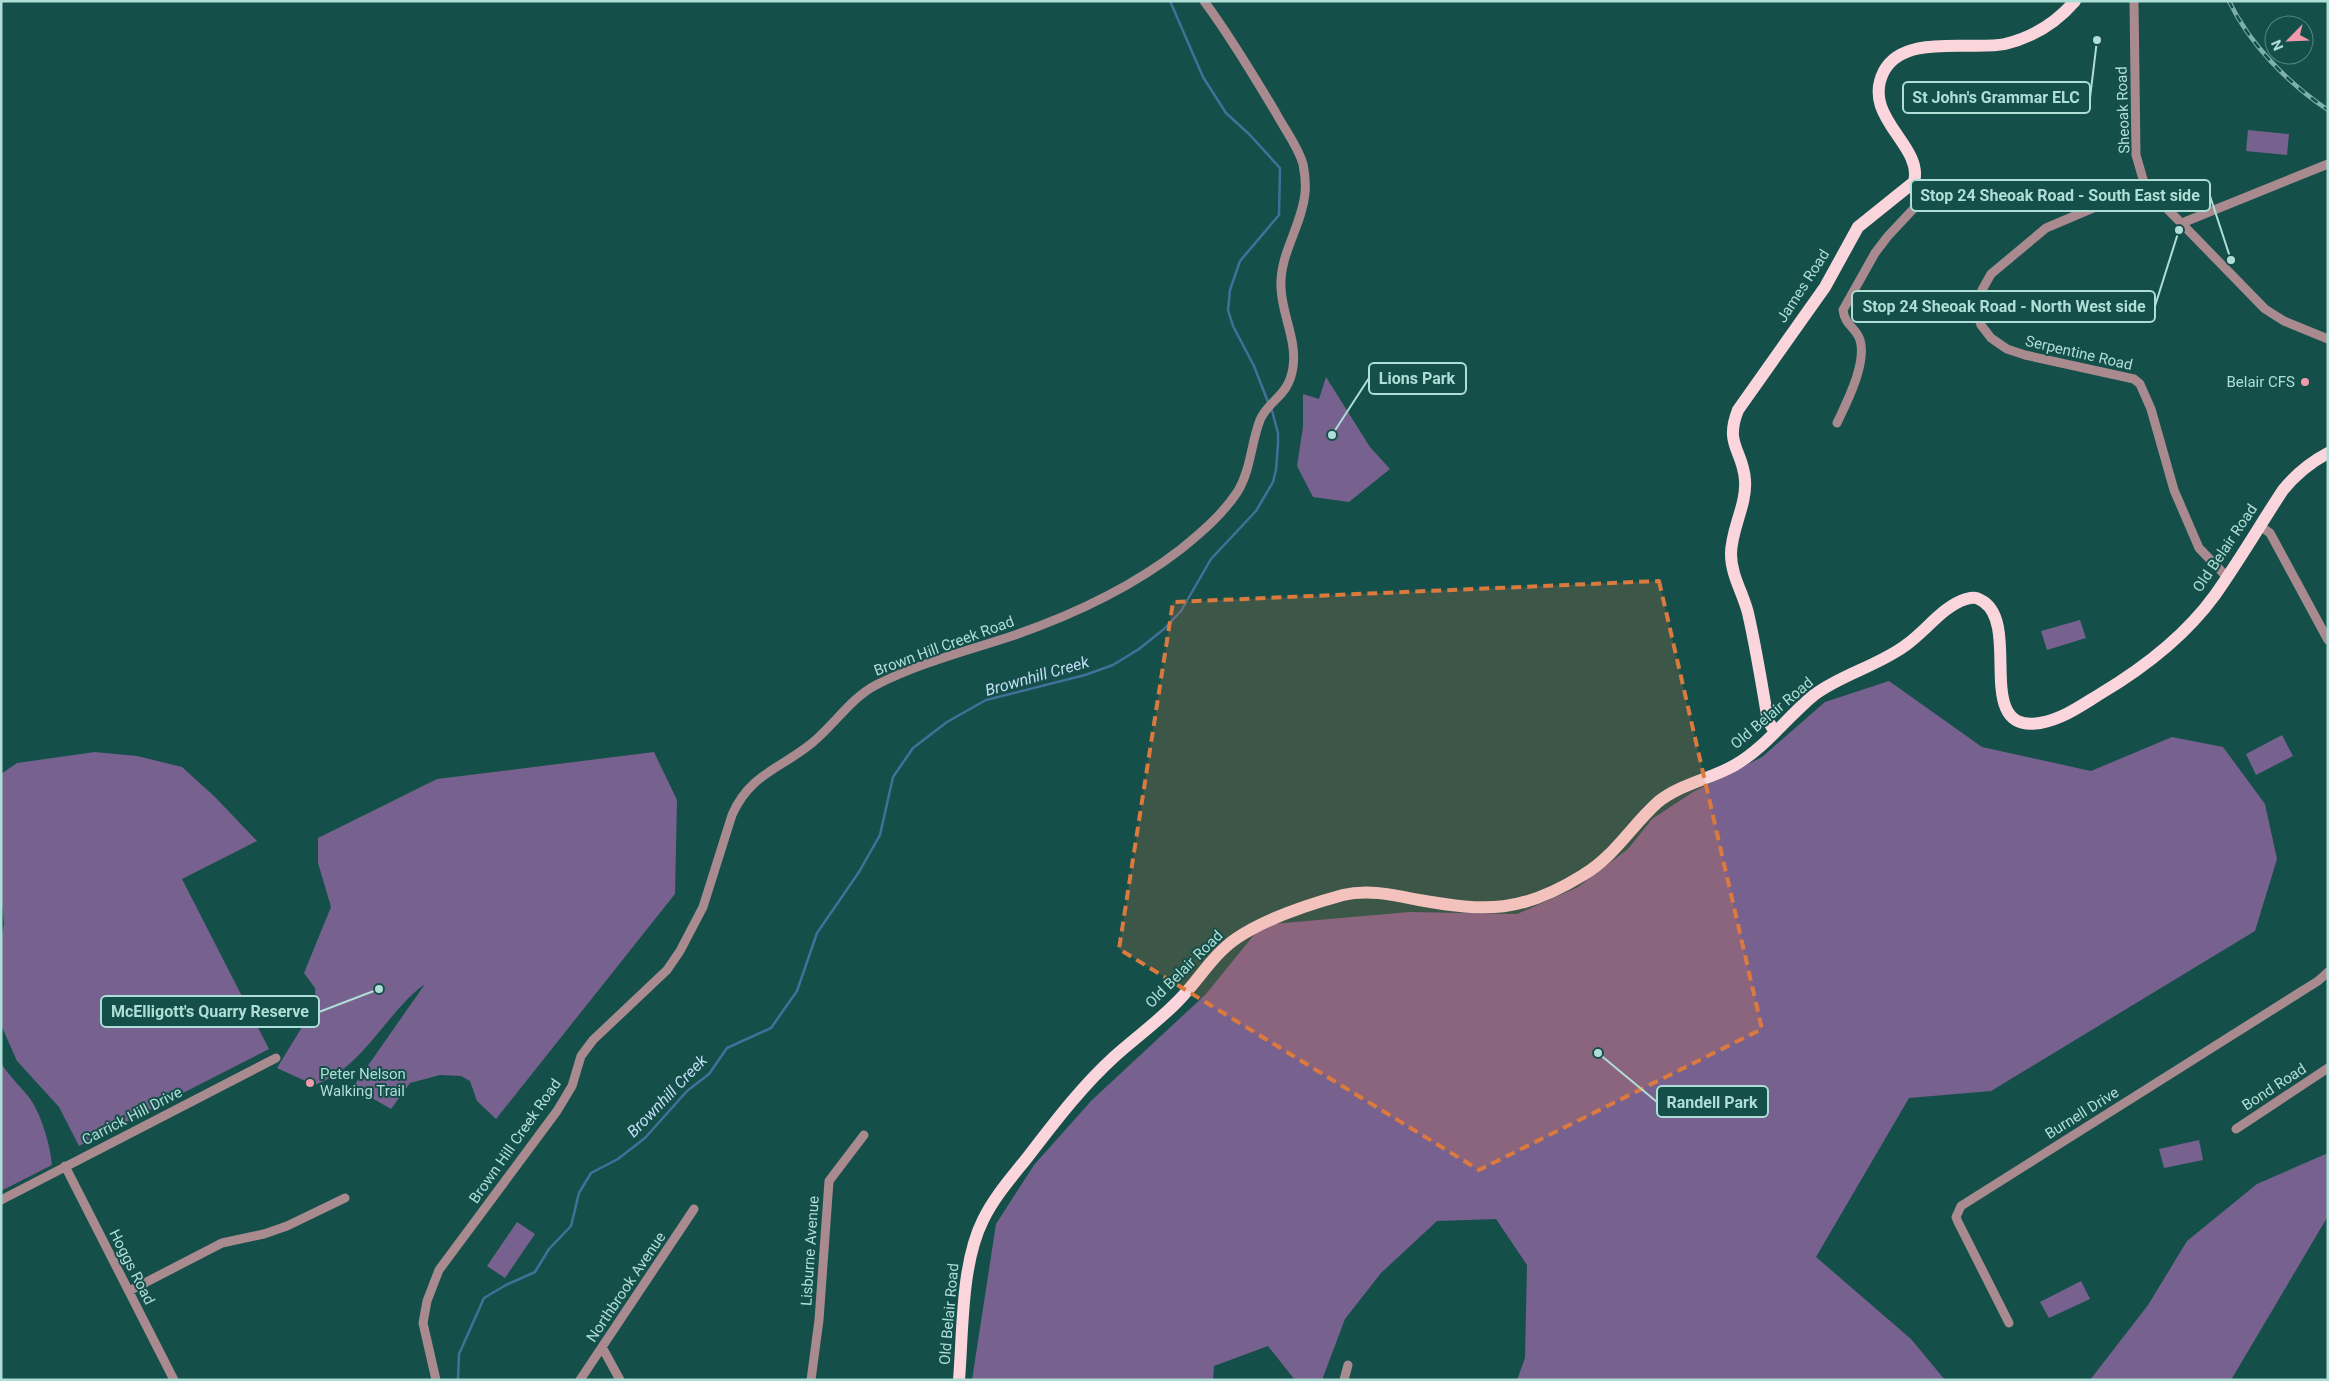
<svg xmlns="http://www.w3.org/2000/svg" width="2329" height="1381" font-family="Roboto,sans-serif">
  <rect width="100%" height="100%" fill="#154f4a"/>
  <path fill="#77618e" d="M2248,130L2289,134L2287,155L2246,151Z
    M1326,377L1370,447L1390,469L1349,502L1313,497L1297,466L1303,427V394L1319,399Z
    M2080,620L2086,638L2047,650L2041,631Z
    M1889,681L1982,747L2091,771L2172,737L2223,747L2265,804L2277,859L2255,931L1991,1091L1909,1098L1816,1257L1911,1339L1945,1380H1517L1525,1358L1527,1265L1496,1219L1437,1221L1381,1273L1345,1319L1322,1380H1295L1268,1346L1214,1366L1213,1380H972L996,1224L1034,1165L1091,1101L1206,994L1262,925L1409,912L1517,914L1578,887L1628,849L1652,819L1693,792L1762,757L1825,702Z
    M2282,735L2293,756L2256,775L2246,754Z
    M95,752L137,756L182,767L215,797L257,841L182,879L269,1049L79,1146L59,1107L17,1061L1,1025V941L4,923L1,896V774L17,763Z
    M654,752L677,800L675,894L496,1119L477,1101L470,1081L461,1076L440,1075L410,1083L391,1109L353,1087L425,984C386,1012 363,1069 314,1085L277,1068L316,1004L315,988L304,973L331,907L318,863V838L437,779Z
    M1,1063C9,1076 19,1085 28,1096C40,1110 51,1147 52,1165L1,1191Z
    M2199,1140L2203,1160L2164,1168L2159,1149Z
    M2328,1153V1216L2231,1380H2090L2148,1305L2187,1241L2257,1184Z
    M517,1222L535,1234L505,1278L487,1266Z
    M2081,1281L2090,1299L2049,1318L2040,1302Z"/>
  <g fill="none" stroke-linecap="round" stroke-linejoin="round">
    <path stroke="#417099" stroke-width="2.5" d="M1170,1L1203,77L1226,113L1249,134L1280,168L1279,215L1240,261L1230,290L1228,310L1233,326L1254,366L1268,402
      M458,1380L459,1354L484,1298L506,1285L535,1272L549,1249L571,1226L579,1193L591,1173L618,1159L645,1138L687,1091L709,1074L727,1048L771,1028L797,991L817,933L859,872L880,835L893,777L913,748L947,722L986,700L1085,675L1113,665L1139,649L1164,629L1181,611L1211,559L1256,511L1273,482L1276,470L1278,444V433L1271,407"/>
    <path stroke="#a88a8f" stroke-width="9" d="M2134,1L2136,155L2145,186L2265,309L2284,321L2328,339
      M2145,186L2046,228L1991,274L1982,290L1976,310L1981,325L1991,338L2007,349L2025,355L2134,379L2140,384L2151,409L2174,490L2199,548L2227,577
      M2182,223L2328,164
      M1837,423C1847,402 1867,363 1860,340C1856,327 1845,326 1843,310L1875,253L1888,236L1918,204L1920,197L1914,182
      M2260,526L2270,533L2328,640
      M2236,1129L2328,1068
      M65,1166L174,1380
      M1,1200L276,1058
      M129,1291L222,1243L264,1234L287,1226L345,1198
      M2009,1323L1958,1222L1956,1217L1961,1206L2318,981L2328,972
      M602,1347L620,1380
      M436,1380L423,1323L427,1301L439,1270L557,1111L572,1086L581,1056L593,1040L667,970L680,951L703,907L732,815C750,774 780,769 812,743C834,725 851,698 876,685C919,663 967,651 1012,636C1073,615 1131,588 1181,549C1202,532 1223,514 1238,491C1251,469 1251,443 1260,420C1268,400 1289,397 1293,367C1297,340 1282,315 1281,288C1279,254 1302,226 1305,193C1306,183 1305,174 1303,164C1298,146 1285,130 1276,113C1253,75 1231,37 1204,1
      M580,1380L694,1209
      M811,1380L819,1320L829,1181L864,1135
      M1344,1380L1348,1365"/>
    <path stroke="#fad5db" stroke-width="12" d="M1775,732L1768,721C1762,685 1756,648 1748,613C1743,593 1731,575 1731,554C1731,529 1747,505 1745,480C1743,450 1724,445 1738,410L1825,287L1858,227L1914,182C1924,145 1860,117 1884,71C1904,33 1972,51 2005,44C2034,37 2056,23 2075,1
      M959,1380C963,1331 961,1264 983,1220C994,1197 1011,1178 1027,1158C1054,1123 1081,1087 1114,1057C1135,1038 1159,1021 1179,1000C1199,980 1213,954 1237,938C1265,919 1310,904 1343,895C1368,889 1394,895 1419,900C1487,912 1522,913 1583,875C1614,857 1632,825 1658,802C1680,784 1711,779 1735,765C1766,747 1787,717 1814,695C1842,674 1878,666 1906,645C1926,631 1943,606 1966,599C1974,597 1977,597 1984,602C2021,628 1973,734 2040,723C2063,719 2082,705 2100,694C2142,669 2186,635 2215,595C2239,561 2260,525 2283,490C2296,474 2309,463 2328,453"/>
    <defs>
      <path id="rail" d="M2229,1C2250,45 2288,83 2328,110"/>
    </defs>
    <use href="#rail" stroke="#7db0aa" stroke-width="4.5"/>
    <use href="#rail" stroke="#154f4a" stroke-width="2.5" stroke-dasharray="8" stroke-linecap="butt"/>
  </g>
  <path fill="#da7a3f" fill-opacity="0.2" stroke="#da7a3f" stroke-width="4" stroke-dasharray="10 6" stroke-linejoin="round" d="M1659,581L1762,1029L1479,1170L1119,949L1173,602Z"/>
  <g fill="#f29aad" stroke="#154f4a" stroke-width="2">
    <circle cx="2305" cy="382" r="5"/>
    <circle cx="310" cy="1083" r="5"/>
  </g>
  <g text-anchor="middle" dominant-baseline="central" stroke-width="4" stroke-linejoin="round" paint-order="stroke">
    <g font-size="15" fill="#afded7" stroke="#154f4a">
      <text transform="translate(2123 110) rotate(-92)">Sheoak Road</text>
      <text transform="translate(1803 286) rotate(-57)">James Road</text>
      <text transform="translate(2079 353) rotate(13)">Serpentine Road</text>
      <text transform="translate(2225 548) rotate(-56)">Old Belair Road</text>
      <text transform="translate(944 646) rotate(-20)">Brown Hill Creek Road</text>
      <text transform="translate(1772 713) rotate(-40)">Old Belair Road</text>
      <text transform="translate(1184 969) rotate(-45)">Old Belair Road</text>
      <text transform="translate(2274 1087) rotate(-33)">Bond Road</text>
      <text transform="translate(2082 1113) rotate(-32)">Burnell Drive</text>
      <text transform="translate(132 1116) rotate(-27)">Carrick Hill Drive</text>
      <text transform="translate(515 1141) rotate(-55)">Brown Hill Creek Road</text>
      <text transform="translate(810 1251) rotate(-86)">Lisburne Avenue</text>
      <text transform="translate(132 1267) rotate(63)">Hoggs Road</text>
      <text transform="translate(626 1287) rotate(-56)">Northbrook Avenue</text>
      <text transform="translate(949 1314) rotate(-85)">Old Belair Road</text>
    </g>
    <g font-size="15" fill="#afded7" stroke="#154f4a" text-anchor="end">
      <text x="2295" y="382">Belair CFS</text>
      <text x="320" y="1074" text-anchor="start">Peter Nelson<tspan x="320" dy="17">Walking Trail</tspan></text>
    </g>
    <g font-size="16" font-style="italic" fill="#c2def7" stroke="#154f4a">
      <text transform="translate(1037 676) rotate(-16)">Brownhill Creek</text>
      <text transform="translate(667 1096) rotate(-46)">Brownhill Creek</text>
    </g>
  </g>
  <path fill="none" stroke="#afded7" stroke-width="2" d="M2097 40L2090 98M2231 260L2210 196M2179 230L2155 306M1332 435L1369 378M379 989L319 1012M1598 1053L1657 1102"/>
  <g fill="#afded7" stroke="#154f4a" stroke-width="2">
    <circle cx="2097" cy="40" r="5"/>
    <circle cx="2231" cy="260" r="5"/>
    <circle cx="2179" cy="230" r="5"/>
    <circle cx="1332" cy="435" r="5"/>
    <circle cx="379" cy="989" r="5"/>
    <circle cx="1598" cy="1053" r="5"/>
  </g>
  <g fill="#154f4a" stroke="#afded7" stroke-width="2">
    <rect x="1903" y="82" width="187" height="31" rx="5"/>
    <rect x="1911" y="180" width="299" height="31" rx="5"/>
    <rect x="1852" y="291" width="303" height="31" rx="5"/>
    <rect x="1369" y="363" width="97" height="31" rx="5"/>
    <rect x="101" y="996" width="218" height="31" rx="5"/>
    <rect x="1657" y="1086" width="111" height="31" rx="5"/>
  </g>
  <g font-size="16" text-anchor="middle" font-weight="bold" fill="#afded7">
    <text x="1996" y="103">St John's Grammar ELC</text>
    <text x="2060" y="201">Stop 24 Sheoak Road - South East side</text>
    <text x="2004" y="312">Stop 24 Sheoak Road - North West side</text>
    <text x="1417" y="384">Lions Park</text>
    <text x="210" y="1017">McElligott's Quarry Reserve</text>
    <text x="1712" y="1108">Randell Park</text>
  </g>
  <rect width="2329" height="1381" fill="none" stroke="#afded7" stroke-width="5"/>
  <g transform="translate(2289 40) rotate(246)"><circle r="24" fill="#154f4a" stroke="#538882"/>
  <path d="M0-4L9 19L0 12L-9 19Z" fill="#f29aad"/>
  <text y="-8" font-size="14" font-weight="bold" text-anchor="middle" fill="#afded7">N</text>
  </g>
</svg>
